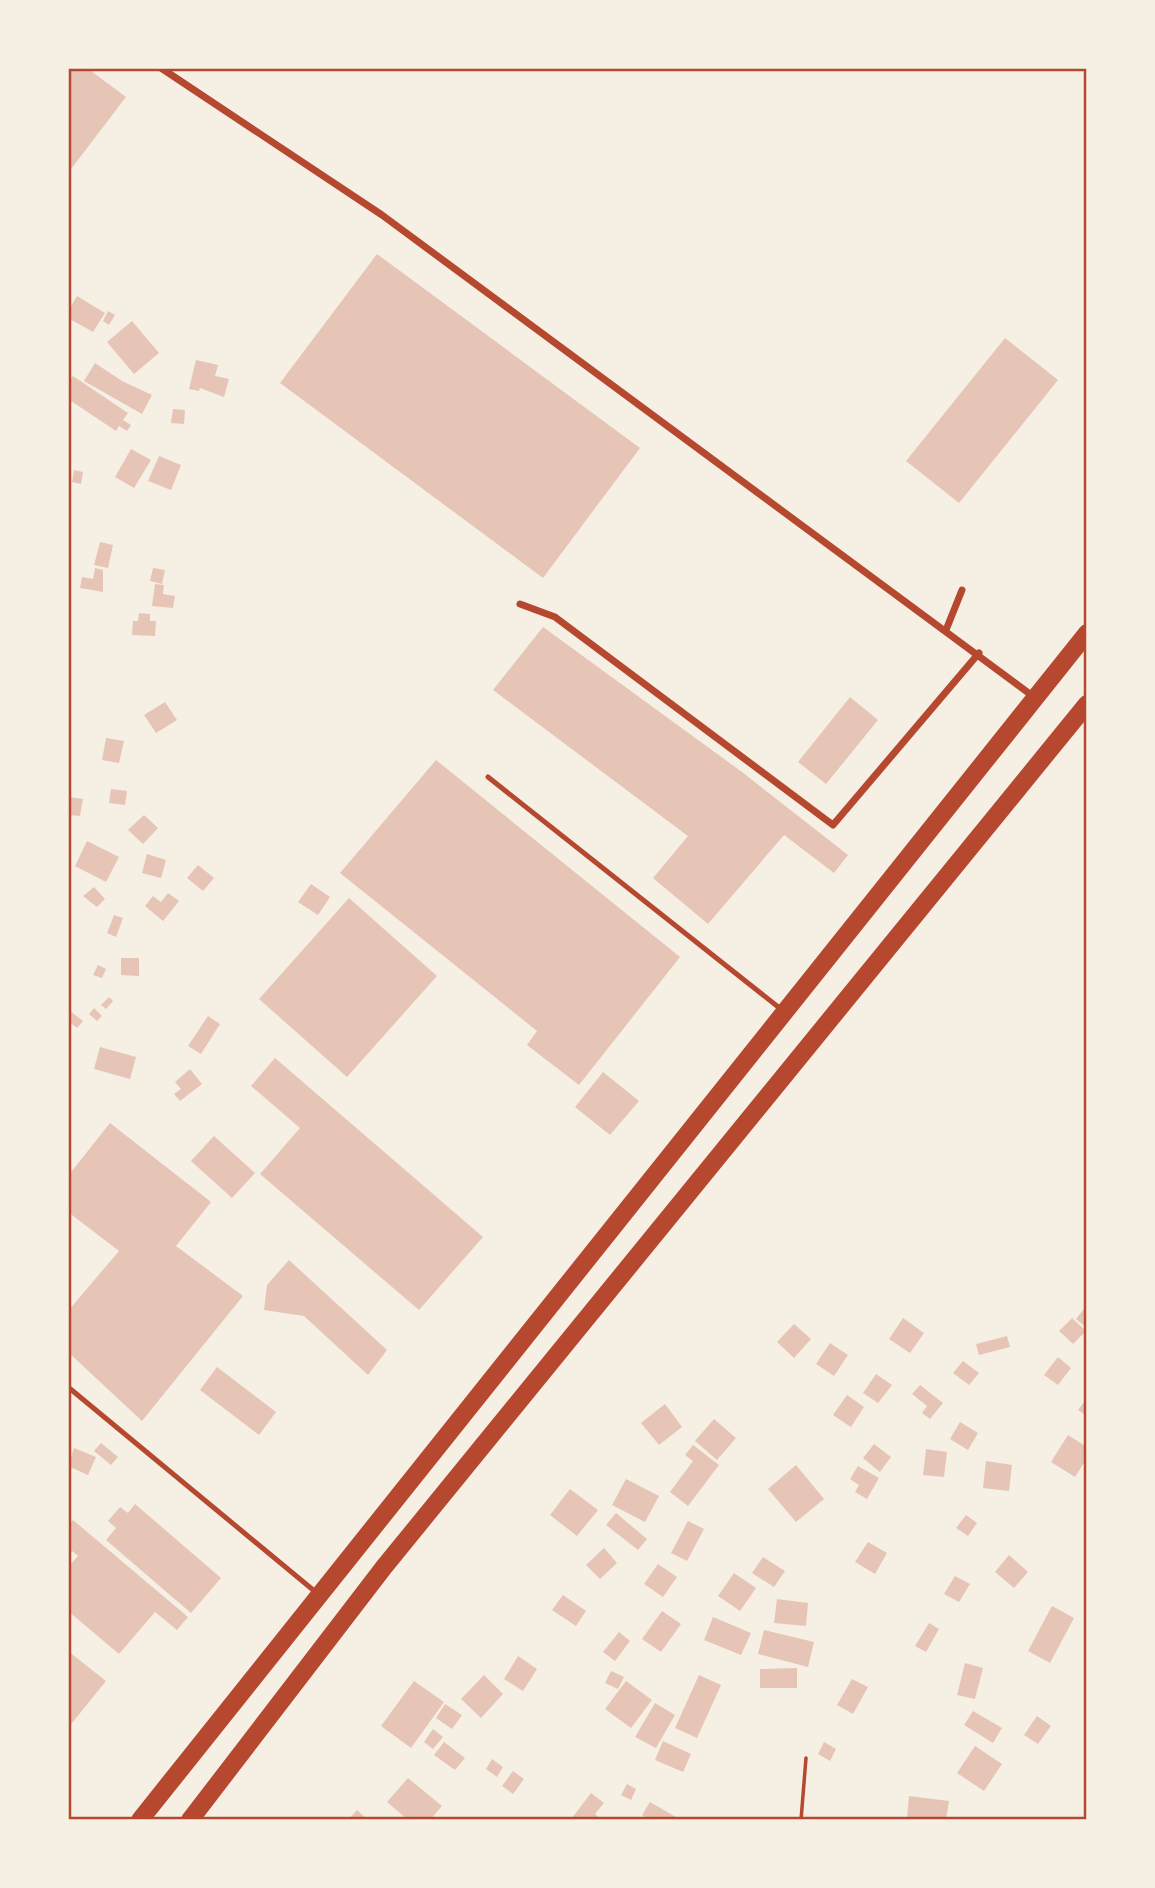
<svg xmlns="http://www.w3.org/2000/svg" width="1155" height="1888" font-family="'Noto Serif',serif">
  <rect width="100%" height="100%" fill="#f6efe4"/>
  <path fill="#e6c5b7" d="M68,68H87L126,97L68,173Z
    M377,254L640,448L543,578L280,383Z
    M77,296L105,313L93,332L68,318V311Z
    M108,311L115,315L109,325L103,321Z
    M132,321L159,353L134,374L107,342Z
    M1005,338L1058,380L959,503L906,461Z
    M196,360L218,365L215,376L229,379L224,397L200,388L199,391L189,389Z
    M95,363L122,381L152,395L142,414L84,381Z
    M73,376L128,413L123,420L131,425L127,431L119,426L116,431L68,399V382Z
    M173,409L185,410L184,424L171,423Z
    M131,449L151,460L134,488L115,477Z
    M159,456L181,465L171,490L148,481Z
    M74,470L83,472L81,484L72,482Z
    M100,542L113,545L108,568L94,565Z
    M95,568L103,570V592L80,588L82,577L93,579Z
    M153,568L165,570L162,584L150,581Z
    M155,584L164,585L163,594L175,596L173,608L152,606Z
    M139,613L150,614V621H156L155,636L132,635L133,621H138Z
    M543,627L742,772L848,855L834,873L784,835L708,924L653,878L688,836L493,690Z
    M850,697L878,720L826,784L798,762Z
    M165,702L177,720L156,733L144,715Z
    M106,738L124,741L119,763L102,760Z
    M436,760L680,957L579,1085L527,1045L537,1031L340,873Z
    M111,789L127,791L125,805L109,803Z
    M68,797L83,799L80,816L68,815Z
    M144,815L158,828L143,844L128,830Z
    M87,841L119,857L106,882L75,866Z
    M147,854L166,860L161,878L142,873Z
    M198,865L214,878L203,891L187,878Z
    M311,884L330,897L318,915L298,902Z
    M94,887L105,899L97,907L83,896Z
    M168,893L179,901L163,921L145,906L153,896L161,902Z
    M349,898L437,976L347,1077L259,999Z
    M114,915L123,918L116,937L107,933Z
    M121,958H139V976L121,975Z
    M98,965L106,969L102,978L93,975Z
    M109,997L113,1001L106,1009L101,1005Z
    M94,1008L102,1016L97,1021L89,1014Z
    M70,1011L83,1021L77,1028L68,1021Z
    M208,1016L220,1024L201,1054L188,1046Z
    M100,1047L136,1057L130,1079L94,1069Z
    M275,1058L483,1237L419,1310L260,1174L300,1128L251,1086Z
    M190,1069L202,1084L180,1101L174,1094L181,1089L175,1082Z
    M603,1072L639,1101L610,1135L575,1107Z
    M110,1123L211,1202L176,1246L243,1296L142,1421L68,1352V1311L119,1251L68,1212V1176Z
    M214,1136L255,1173L232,1198L191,1161Z
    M289,1260L387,1350L368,1375L304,1316L264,1310L267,1285Z
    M1087,1305V1328L1076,1319Z
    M903,1318L924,1333L910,1353L889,1339Z
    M1072,1318L1086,1331L1073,1344L1059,1331Z
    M794,1324L811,1339L794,1358L777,1342Z
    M1007,1336L1010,1347L979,1355L976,1344Z
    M830,1343L848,1355L834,1376L816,1364Z
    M1058,1357L1071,1368L1058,1385L1044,1375Z
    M963,1361L979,1373L969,1385L953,1373Z
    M217,1367L276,1412L259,1435L200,1390Z
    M876,1374L892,1385L878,1403L863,1393Z
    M920,1385L943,1403L930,1419L922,1413L927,1406L912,1394Z
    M847,1395L864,1407L851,1427L833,1415Z
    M1087,1398V1416L1078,1410Z
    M665,1404L682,1427L659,1445L641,1423Z
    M714,1419L736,1438L717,1460L695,1441Z
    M960,1422L978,1433L968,1450L950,1439Z
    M1068,1435L1087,1447V1458L1075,1477L1051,1462Z
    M101,1443L118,1457L111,1465L94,1451Z
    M874,1444L891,1457L880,1472L863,1458Z
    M693,1445L719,1465L688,1506L670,1492L693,1461L685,1455Z
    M74,1448L96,1457L88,1475L68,1466Z
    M926,1449L947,1452L944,1477L923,1475Z
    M986,1461L1012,1465L1009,1491L983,1488Z
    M796,1465L824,1499L796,1522L768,1489Z
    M858,1466L879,1478L867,1499L855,1492L859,1485L850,1479Z
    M626,1479L659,1496L645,1522L612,1505Z
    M570,1489L598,1510L577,1536L550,1515Z
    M135,1504L221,1578L191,1613L106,1540L116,1528L108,1521L120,1507L128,1513Z
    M616,1513L647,1539L638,1550L606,1525Z
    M966,1515L977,1523L968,1536L956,1528Z
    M73,1520L188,1617L177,1630L155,1612L119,1654L68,1611V1567L78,1556L72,1551L68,1555V1526Z
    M688,1521L704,1529L687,1561L671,1553Z
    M868,1542L887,1553L875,1574L855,1562Z
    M604,1548L617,1563L600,1579L586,1565Z
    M1009,1555L1028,1572L1014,1588L995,1572Z
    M763,1557L785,1571L774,1587L752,1573Z
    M658,1564L677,1577L663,1597L644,1584Z
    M734,1573L756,1588L740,1611L718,1596Z
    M955,1576L970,1584L959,1602L944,1594Z
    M563,1595L586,1611L576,1626L552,1610Z
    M777,1599L808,1603L806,1626L774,1623Z
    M1052,1606L1074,1618L1050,1663L1028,1651Z
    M662,1611L681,1624L661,1652L642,1639Z
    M713,1617L751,1633L741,1655L704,1640Z
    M929,1623L939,1629L926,1652L915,1646Z
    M764,1630L814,1642L808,1667L758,1654Z
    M619,1632L630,1641L615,1661L603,1652Z
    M68,1651L106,1681L68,1728Z
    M518,1656L537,1669L523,1691L504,1679Z
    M965,1663L983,1668L975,1699L957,1695Z
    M797,1668V1688H760V1669Z
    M611,1671L624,1677L618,1689L605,1683Z
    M484,1675L503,1694L481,1718L461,1699Z
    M699,1675L721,1685L697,1738L675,1728Z
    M852,1679L868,1687L853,1714L837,1705Z
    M414,1681L444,1702L411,1748L381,1726Z
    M626,1681L652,1700L631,1728L605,1709Z
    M655,1703L675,1715L656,1748L635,1737Z
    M445,1704L462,1715L452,1729L436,1718Z
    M973,1711L1002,1728L993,1743L964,1725Z
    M1037,1716L1051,1726L1038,1744L1024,1735Z
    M433,1729L443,1737L433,1749L424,1742Z
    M663,1741L691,1754L683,1772L655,1760Z
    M444,1742L465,1758L455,1770L434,1755Z
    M824,1742L836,1749L830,1761L818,1754Z
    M975,1746L1002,1764L984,1791L957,1773Z
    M492,1759L503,1767L497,1777L486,1769Z
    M513,1771L524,1779L513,1794L502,1786Z
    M408,1778L442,1806L430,1820H408L387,1802Z
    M627,1784L636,1789L631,1800L621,1795Z
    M591,1793L604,1803L595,1814L602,1820H575L572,1818Z
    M909,1796L949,1801L946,1820L907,1817Z
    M650,1802L681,1820H650L642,1815Z
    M357,1810L368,1820H348Z"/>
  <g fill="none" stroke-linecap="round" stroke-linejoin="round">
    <path stroke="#b5482f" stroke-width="3.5" d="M801,1820L806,1758"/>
    <path stroke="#b5482f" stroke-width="5" d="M488,777L782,1010
      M68,1387L318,1594"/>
    <path stroke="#b5482f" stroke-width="7" d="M161,68L382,215L1034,697
      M520,604L555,617L833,825L979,653
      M946,630L962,590"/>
    <path stroke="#b5482f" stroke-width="18" d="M140,1820L1087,633
      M190,1820L384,1567L1087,704"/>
  </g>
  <rect width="1155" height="1888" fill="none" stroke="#f6efe4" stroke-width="140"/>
  <rect x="70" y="70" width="1015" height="1748" fill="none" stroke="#b5482f" stroke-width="2.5"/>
</svg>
